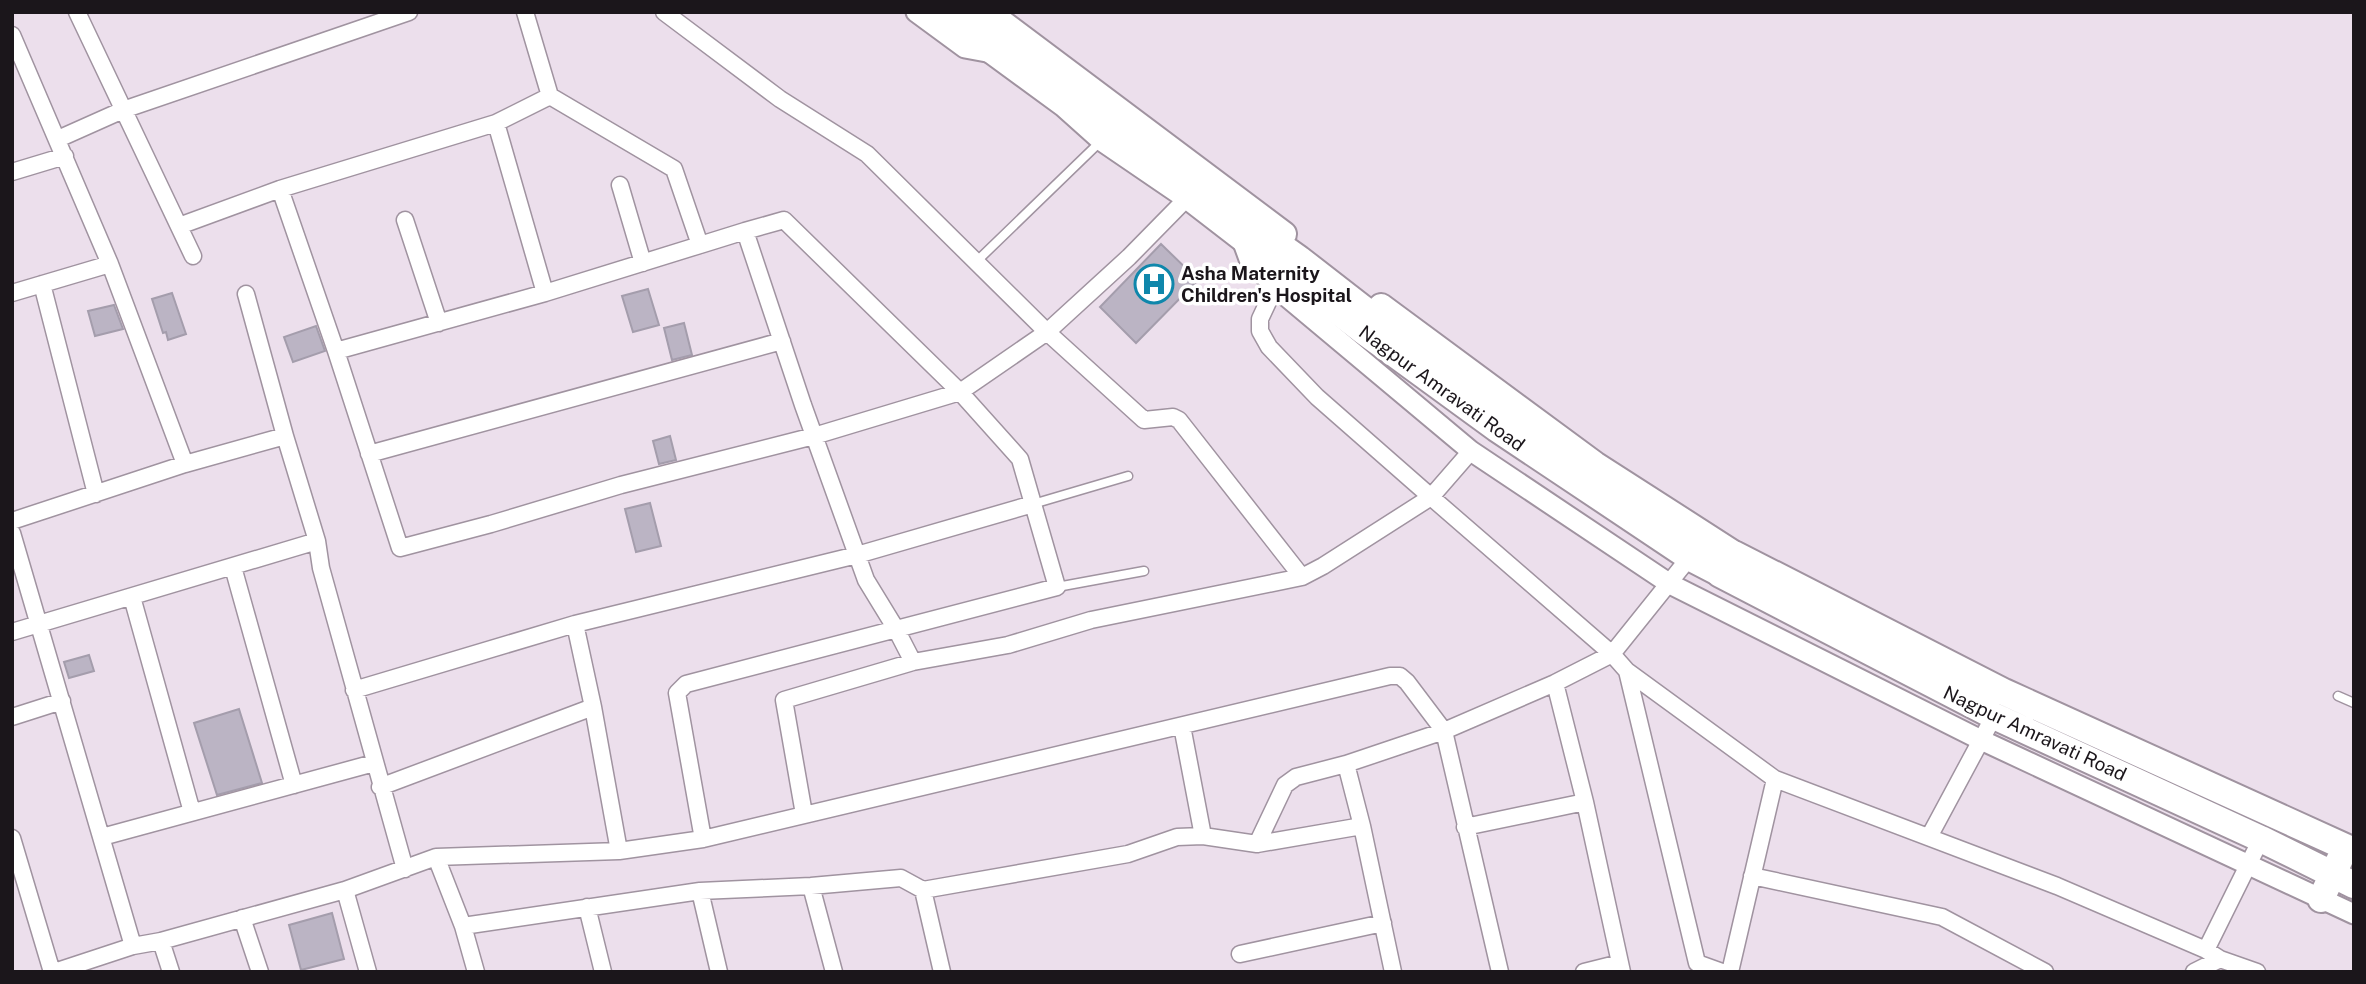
<svg xmlns="http://www.w3.org/2000/svg" width="2366" height="984" font-family="'Public Sans',sans-serif">
  <rect width="100%" height="100%" fill="#ecdfec"/>
  <path fill="#bbb4c4" stroke="#a49dac" stroke-width="2" d="M1161,244L1198,280L1136,343L1100,307Z
    M648,289L659,325L633,332L622,296Z
    M172,293L186,334L168,340L166,332L163,333L152,299Z
    M114,305L123,329L95,336L88,311Z
    M684,323L692,355L672,360L664,328Z
    M316,326L325,351L293,362L284,337Z
    M670,436L676,460L659,464L653,441Z
    M650,503L661,546L636,552L625,509Z
    M89,655L94,671L69,678L64,662Z
    M239,709L262,783L217,795L194,723Z
    M332,913L344,959L301,970L289,925Z"/>
  <g fill="none" stroke-linecap="round" stroke-linejoin="round">
    <defs>
      <path id="service" d="M977,261L1101,141
        M1033,504L1128,476
        M1057,587L1144,571
        M2338,696L2354,703"/>
      <path id="minor" d="M77,12L193,256
        M525,12L550,96L674,169L700,245L745,231L803,405L866,580L896,629L913,662
        M664,12L780,99L867,154L1047,332L1129,257L1188,197
        M12,35L110,264L12,293
        M496,123L550,96
        M58,139L123,110L409,12
        M12,172L65,156
        M620,185L643,263
        M280,189L496,123L545,293L336,351
        M405,220L439,323
        M179,226L280,189L336,351L400,548L491,524L621,485L814,436L960,392L1020,459L1057,587L686,684L677,693L703,839
        M745,231L784,220L960,392L1047,332L1144,420L1173,417L1179,420L1302,577
        M42,284L96,494
        M545,293L700,245
        M246,294L285,436L317,541L321,568L405,869
        M1471,451L1431,497L1612,654L1627,671L1775,779L1730,972
        M369,454L782,341
        M185,464L285,436
        M12,521L185,464L110,264
        M12,533L133,946
        M233,567L294,785
        M132,597L192,812
        M12,632L317,541
        M1627,671L1697,963L1722,972
        M1555,683L1585,802L1622,972
        M354,690L575,624
        M12,717L62,701
        M1182,726L1203,836
        M1775,779L2057,886L2206,950L2220,959L2257,972
        M380,787L593,707
        M804,814L784,700L913,662L1008,645L1091,620L1302,577L1323,566L1431,497L1317,397L1269,347L1260,331V319L1275,287
        M1465,827L1585,802
        M102,837L374,763
        M1929,837L1994,716
        M12,838L52,972
        M1257,844L1285,785L1296,777L1346,764
        M619,851L593,707L575,624L857,555L1033,504
        M436,857L463,926L476,972
        M1752,876L1942,917L2045,972
        M811,886L834,972
        M345,890L368,972
        M923,890L942,972
        M700,891L719,972
        M587,907L603,972
        M242,918L260,972
        M463,926L700,891L811,886L901,878L923,890L1128,854L1177,837L1203,836L1257,844L1362,826
        M161,941L171,972
        M2206,950L2261,839
        M1240,954L1383,923
        M54,972L133,946L161,941L345,890L436,857L619,851L703,839L1390,676H1400L1407,682L1444,731L1555,683L1612,654L1689,558
        M1393,972L1362,826L1346,764L1444,731L1500,972
        M1584,972L1620,963
        M2194,972L2220,959"/>
      <path id="tertiary" d="M916,12L965,48L992,53
        M1241,237L1249,259L1275,287L1471,451L1670,584L1979,739L2354,914"/>
      <path id="primary" d="M938,12L1065,105L1103,139L1188,197L1363,332L1496,429L1689,558L1716,572
        M988,12L1284,234
        M1381,306L1595,464L1732,552"/>
      <path id="trunk" d="M963,12L1075,93L1113,127L1299,259L1420,353L1604,487L1695,545L1720,574L1994,716L2261,839L2354,885
        M1695,545L1736,555L2004,692L2354,851
        M2321,899L2340,859"/>
    </defs>
    <use href="#service" stroke="#a093a0" stroke-width="11"/>
    <use href="#minor" stroke="#a093a0" stroke-width="19"/>
    <use href="#tertiary" stroke="#a093a0" stroke-width="23"/>
    <use href="#primary" stroke="#a093a0" stroke-width="28"/>
    <use href="#trunk" stroke="#a093a0" stroke-width="30"/>
    <use href="#service" stroke="#fff" stroke-width="8"/>
    <use href="#minor" stroke="#fff" stroke-width="16"/>
    <use href="#tertiary" stroke="#fff" stroke-width="19"/>
    <use href="#primary" stroke="#fff" stroke-width="24"/>
    <use href="#trunk" stroke="#fff" stroke-width="26"/>
  </g>
  <defs>
    <symbol id="hospital-ring" viewBox="-11 -11 22 22"><circle r="9.5" fill="#fff" stroke="#0f87ab" stroke-width="1.5"/><path d="M-5-5h3v3.5h4V-5h3V5h-3V1.5h-4V5h-3Z" fill="#0f87ab"/></symbol>
  </defs>
  <g fill-rule="evenodd">
    <use href="#hospital-ring" x="1132" y="262" width="44" height="44"/>
  </g>
  <g text-anchor="middle" dominant-baseline="central" stroke-width="7" stroke-linejoin="round" paint-order="stroke">
    <g font-size="19" font-weight="bold" fill="#1b161b" stroke="#fff" text-anchor="start">
      <text x="1181" y="273">Asha Maternity<tspan x="1181" dy="22">Children's Hospital</tspan></text>
    </g>
    <g font-size="19" fill="#1b161b" stroke="#fff">
      <text transform="translate(1442 388) rotate(36)">Nagpur Amravati Road</text>
      <text transform="translate(2035 733) rotate(25)">Nagpur Amravati Road</text>
    </g>
  </g>
  <rect width="2366" height="984" fill="none" stroke="#1b161b" stroke-width="28"/>
</svg>
